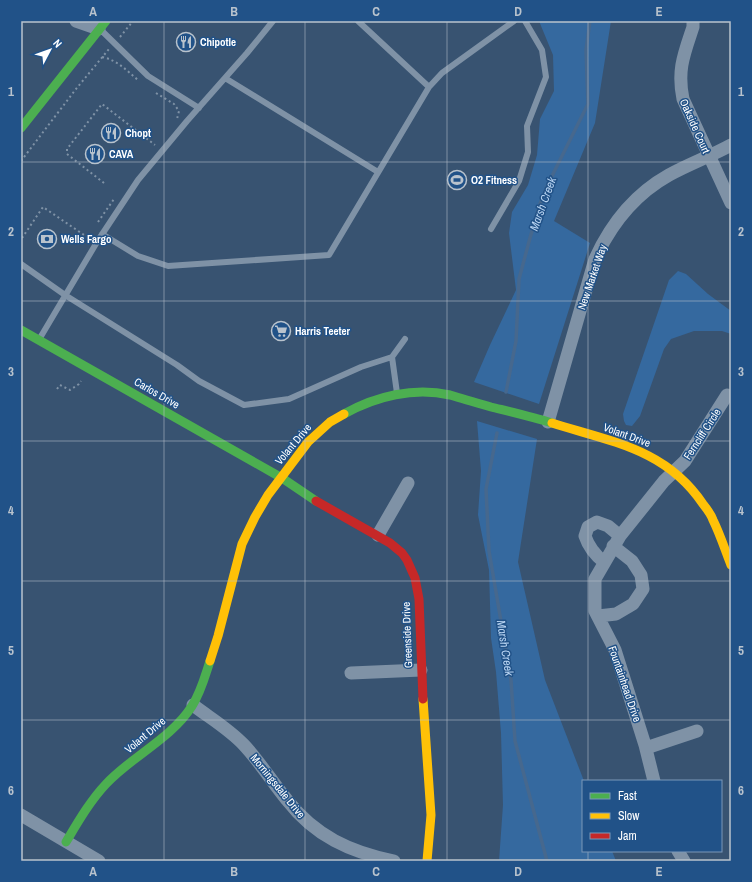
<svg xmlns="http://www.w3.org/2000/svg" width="752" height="882" font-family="'Archivo Narrow',sans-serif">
  <rect width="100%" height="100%" fill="#385371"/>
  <path fill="#35699f" d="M539,21H611L595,123L554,221L590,243L539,404L474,382L490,345L516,290L509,233L512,212L528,185L537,155L540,119L554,91L553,55Z
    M678,271L686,274L708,294L731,311V334L722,331H694L671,339L664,349L640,416L632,426L626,425L624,421L623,414L669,280Z
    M477,421L537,439L518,562L545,680L584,781H583V851H612L616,861H499L503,805L501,733L496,672L491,638L489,570L478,515L481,471Z"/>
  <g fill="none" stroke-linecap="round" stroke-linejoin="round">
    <path stroke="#46688e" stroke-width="3.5" d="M506,392L516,341L519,279L530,238L540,204L549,182L588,104L586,50L590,21
      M497,433L486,489L489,551L511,680L515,741L547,861"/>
    <path stroke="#7f92a6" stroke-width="2" stroke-dasharray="2 3" stroke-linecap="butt" d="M120,37L133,21
      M102,57C117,60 126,70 138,80
      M156,93L174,104L179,111L177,119
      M21,161L76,89L109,49
      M104,183L67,154V149L102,104L155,145
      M98,222L114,199
      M22,238L43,207L87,237
      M57,389L60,385L70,390L79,384L81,381"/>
    <path stroke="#7f92a6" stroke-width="6" d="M102,31L148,76L199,108
      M225,78L378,172
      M429,87L442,73L514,21
      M491,229L519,181L528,152L527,126L546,77L542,50L525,21
      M102,234L138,256L168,266L329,255L429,87L358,21
      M21,264L65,295L177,365L199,381L244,405L289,399L361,367L392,357
      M40,338L97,242L138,180L187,121L247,53L273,21
      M397,393L392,357L405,339"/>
    <path stroke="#7f92a6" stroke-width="13" d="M76,21L99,29
      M693,21V27C684,54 677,70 683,99L731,203
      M548,422L595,259C611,224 635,194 669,175C689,164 711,156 731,145
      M378,535L408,483
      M604,562C595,555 589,548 585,536L588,527L597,522L608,526L620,536
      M598,616L616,614L633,604L643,589L641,575L632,561L613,546
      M351,673L421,670
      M193,705C210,718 229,729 244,745C260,762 272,782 287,800C315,836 350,852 394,861
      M646,748L697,731
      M654,781L645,745L615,650L595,611V579L620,536L664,481L685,461L727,395
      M21,815L99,861
      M678,851L684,861"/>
    <path stroke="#4caf50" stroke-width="9" d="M21,128L106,21
      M21,330L282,478L316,501
      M344,414C376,396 414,387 450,395C463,399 477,403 491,407C511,412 532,417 552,423
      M66,842C78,822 90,801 106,784C132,756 171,739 192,706C201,692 205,676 210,661"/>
    <path stroke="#ffc107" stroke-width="9" d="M552,423C612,442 666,449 703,504C707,509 711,514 713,520C720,534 725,550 731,565
      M210,661L218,636L242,544L255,517L268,495L308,442L330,422L344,414
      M423,699L431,815L427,861"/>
    <path stroke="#c62828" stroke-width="9" d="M316,501L390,543L402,553L407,560L415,578L419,599L423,699"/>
  </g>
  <path fill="none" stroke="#b9c3cd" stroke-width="1" stroke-opacity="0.55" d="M164,21V861M305,21V861M447,21V861M588,21V781M21,162H731M21,301H731M21,441H731M21,581H731M21,720H731M588,851V861"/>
  <defs>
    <symbol id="restaurant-ring" viewBox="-11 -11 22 22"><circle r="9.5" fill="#215288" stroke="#b9c3cd" stroke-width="1.5"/><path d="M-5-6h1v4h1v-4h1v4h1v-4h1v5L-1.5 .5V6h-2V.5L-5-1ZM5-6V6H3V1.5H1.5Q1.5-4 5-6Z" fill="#b9c3cd"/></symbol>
    <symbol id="stadium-ring" viewBox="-11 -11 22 22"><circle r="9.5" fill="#215288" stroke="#b9c3cd" stroke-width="1.5"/><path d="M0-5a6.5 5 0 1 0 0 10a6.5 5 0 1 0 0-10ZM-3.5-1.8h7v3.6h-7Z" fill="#b9c3cd"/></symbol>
    <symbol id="bank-ring" viewBox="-11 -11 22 22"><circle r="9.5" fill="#215288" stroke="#b9c3cd" stroke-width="1.5"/><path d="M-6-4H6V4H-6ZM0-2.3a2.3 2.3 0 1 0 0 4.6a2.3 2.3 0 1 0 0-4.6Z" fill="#b9c3cd"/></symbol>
    <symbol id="supermarket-ring" viewBox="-11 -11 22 22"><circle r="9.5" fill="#215288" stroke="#b9c3cd" stroke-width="1.5"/><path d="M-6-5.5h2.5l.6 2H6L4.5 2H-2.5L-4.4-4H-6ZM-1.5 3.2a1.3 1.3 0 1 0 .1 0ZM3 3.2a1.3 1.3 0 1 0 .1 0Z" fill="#b9c3cd"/></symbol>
  </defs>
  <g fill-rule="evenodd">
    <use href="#restaurant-ring" x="175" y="31" width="22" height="22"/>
    <use href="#restaurant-ring" x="100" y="122" width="22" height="22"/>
    <use href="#restaurant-ring" x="84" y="143" width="22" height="22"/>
    <use href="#stadium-ring" x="446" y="169" width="22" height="22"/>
    <use href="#bank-ring" x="36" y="228" width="22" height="22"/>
    <use href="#supermarket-ring" x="270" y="320" width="22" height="22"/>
  </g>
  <g text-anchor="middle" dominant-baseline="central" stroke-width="3" stroke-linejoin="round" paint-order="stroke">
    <g font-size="11" font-weight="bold" fill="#fff" stroke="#215288" text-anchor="start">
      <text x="200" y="42">Chipotle</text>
      <text x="125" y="133">Chopt</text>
      <text x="109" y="154">CAVA</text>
      <text x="471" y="180">O2 Fitness</text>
      <text x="61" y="239">Wells Fargo</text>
      <text x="295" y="331">Harris Teeter</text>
    </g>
    <g font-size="11" fill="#fff" stroke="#215288">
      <text transform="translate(695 126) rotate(66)">Oakside Court</text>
      <text transform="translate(592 277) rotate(-71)">New Market Way</text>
      <text transform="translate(157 393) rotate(30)">Carlos Drive</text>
      <text transform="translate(702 434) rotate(-57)">Ferncliff Circle</text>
      <text transform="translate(627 435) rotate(20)">Volant Drive</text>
      <text transform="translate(293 444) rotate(-50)">Volant Drive</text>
      <text transform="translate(407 635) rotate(-92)">Greenside Drive</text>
      <text transform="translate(625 684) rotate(71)">Fountainhead Drive</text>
      <text transform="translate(145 735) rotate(-40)">Volant Drive</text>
      <text transform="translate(278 786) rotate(51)">Morningsdale Drive</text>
    </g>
    <g font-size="12" font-style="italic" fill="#b8d4f2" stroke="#215288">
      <text transform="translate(543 204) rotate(-70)">Marsh Creek</text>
      <text transform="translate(505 648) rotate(81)">Marsh Creek</text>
    </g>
  </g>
  <rect width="752" height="882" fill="none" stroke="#215288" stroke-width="44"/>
  <rect x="582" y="780" width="140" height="72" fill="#215288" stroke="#7a97b8"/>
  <rect x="590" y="793" width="20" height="6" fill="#4caf50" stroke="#7a97b8"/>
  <text x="618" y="800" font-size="12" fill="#ffffff">Fast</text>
  <rect x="590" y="813" width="20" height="6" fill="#ffc107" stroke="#7a97b8"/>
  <text x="618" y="820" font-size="12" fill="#ffffff">Slow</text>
  <rect x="590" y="833" width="20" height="6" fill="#c62828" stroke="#7a97b8"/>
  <text x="618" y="840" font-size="12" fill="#ffffff">Jam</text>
  <g transform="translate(50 50) rotate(49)" stroke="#215288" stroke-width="3" paint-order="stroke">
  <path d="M0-3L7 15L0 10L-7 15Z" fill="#ffffff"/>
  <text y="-6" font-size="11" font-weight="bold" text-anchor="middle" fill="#ffffff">N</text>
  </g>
  <rect x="22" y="22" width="708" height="838" fill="none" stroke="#b9c3cd" stroke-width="1.5"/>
  <g font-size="13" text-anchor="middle" font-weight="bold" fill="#b9c3cd">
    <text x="93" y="16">A</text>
    <text x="234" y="16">B</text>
    <text x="376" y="16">C</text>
    <text x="518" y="16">D</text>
    <text x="659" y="16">E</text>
    <text x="11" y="96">1</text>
    <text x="741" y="96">1</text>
    <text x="11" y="236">2</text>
    <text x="741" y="236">2</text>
    <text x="11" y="376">3</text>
    <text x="741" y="376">3</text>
    <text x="11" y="515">4</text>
    <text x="741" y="515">4</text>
    <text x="11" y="655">5</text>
    <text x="741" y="655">5</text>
    <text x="11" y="795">6</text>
    <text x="741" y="795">6</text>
    <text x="93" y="876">A</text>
    <text x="234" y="876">B</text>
    <text x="376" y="876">C</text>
    <text x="518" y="876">D</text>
    <text x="659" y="876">E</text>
  </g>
</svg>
